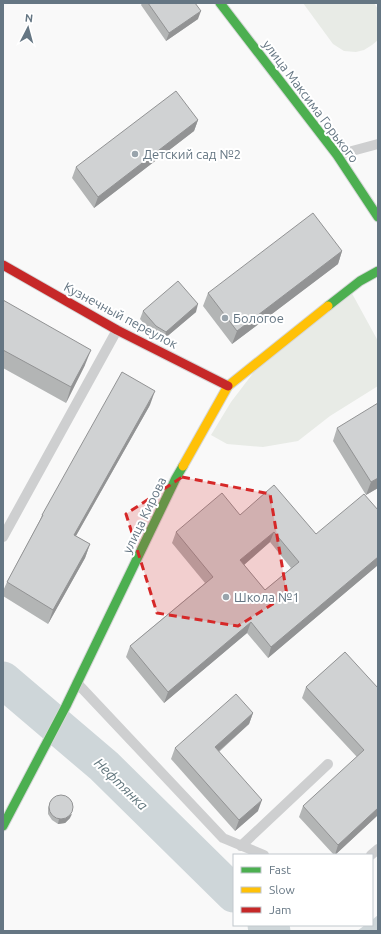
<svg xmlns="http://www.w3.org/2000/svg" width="381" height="934" font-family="Ubuntu,sans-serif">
  <rect width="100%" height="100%" fill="#f9f9f9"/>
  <path fill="#e8ebe6" d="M303,3H374L378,9V40L372,45L364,50L356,52L344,51L333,44Z
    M349,288L378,341V386L330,416L298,441L263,447L227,444L211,435L231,402L257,368Z"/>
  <path fill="#ced6d9" d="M378,915V931H357L365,925H372V920Z"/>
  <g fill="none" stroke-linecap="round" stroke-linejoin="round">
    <path stroke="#ced6d9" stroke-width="37" d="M3,680L104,766L234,894
      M266,925L272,931"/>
    <defs>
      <path id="fast" d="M220,3L337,155L378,217
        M328,306L360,281L378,271
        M3,826L66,706L176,478L183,466"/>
      <path id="slow" d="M183,466L228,386L328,306"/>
      <path id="jam" d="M3,265L117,330L228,386"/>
    </defs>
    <use href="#fast" stroke="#d5d6d7" stroke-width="11"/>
    <use href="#slow" stroke="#d5d6d7" stroke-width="11"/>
    <use href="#jam" stroke="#d5d6d7" stroke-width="11"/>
    <path stroke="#cecfd0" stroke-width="10" d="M337,155L378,144
      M3,537L117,330
      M77,683L223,838L264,855
      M241,846L328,764
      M371,855L378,849"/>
    <use href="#fast" stroke="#4caf50" stroke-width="9"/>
    <use href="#slow" stroke="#ffc107" stroke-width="9"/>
    <use href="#jam" stroke="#c62828" stroke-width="9"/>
  </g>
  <path fill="#b3b5b5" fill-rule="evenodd" d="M142,3H195L198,19L166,41L141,5Z
    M198,120L194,131L94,208L72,178L76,167Z
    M342,251L338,264L232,344L203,306L208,293Z
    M3,300L85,365L66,403L3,368Z
    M143,311L196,312L164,339L153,334L140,319Z
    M150,405L76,536L90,544L85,558L48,624L3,596V591L7,582L40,520L42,515Z
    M337,428L378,488L366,495L333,441Z
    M378,510V565L268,658L247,633L164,703L126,657L130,646L205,583L172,543L176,532L240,515L316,534ZM270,542L291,568L265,590L244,565Z
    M345,652L378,815L335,855H334L299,817L303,806L357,757L302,698L306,687Z
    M253,713L249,724L219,752L258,811L235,831L171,759L175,748Z
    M50,803L70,818L65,823L58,824L52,820L48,814V808Z"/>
  <path fill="#929394" d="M201,11L198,19L166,41L169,33Z
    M198,120L194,131L94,208L98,197Z
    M342,251L338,264L232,344L237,331Z
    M198,304L196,312L164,339L166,332Z
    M91,350L85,365L66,403L71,387Z
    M155,391L150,405L69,548L74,535Z
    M378,478V488L366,495L371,482Z
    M274,532L270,542L237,571L240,560Z
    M90,544L85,558L48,624L53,610Z
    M378,557V565L268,658L271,647Z
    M251,622L247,633L164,703L168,692Z
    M253,713L249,724L211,758L215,747Z
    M262,800L258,811L235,831L239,820Z
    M378,808V815L335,855L338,845Z
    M72,814L70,818L65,823L58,824L59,819Z"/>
  <path fill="#d0d2d3" stroke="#929394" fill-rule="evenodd" d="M148,3H195L201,11L169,33Z
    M176,91L198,120L98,197L76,167Z
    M313,213L342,251L237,331L208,293Z
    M178,281L198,304L166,332L156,326L143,311Z
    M3,300L91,350L71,387L3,350Z
    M122,372L155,391L74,535L90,544L53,610L7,582L43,515H42Z
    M378,403V478L371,482L337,428Z
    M274,485L316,534L364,494L378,510V557L271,647L251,622L168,692L130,646L213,577L176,532L222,493L240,515ZM274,532L299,562L265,590L240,560Z
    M345,652L378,688V808L338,845L303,806L364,750L306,687Z
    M236,694L253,713L215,747L262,800L239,820L175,748Z
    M49 807a12 12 0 1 1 24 0a12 12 0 1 1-24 0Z"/>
  <path fill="#d62828" fill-opacity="0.2" stroke="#d62828" stroke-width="3" stroke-dasharray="8 5" stroke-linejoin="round" d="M182,477L270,494L287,595L238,626L157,613L126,514Z"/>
  <g fill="#99a4ac" stroke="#fff" stroke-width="1.5">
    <circle cx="135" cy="154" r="4"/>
    <circle cx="225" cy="318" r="4"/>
    <circle cx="226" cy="597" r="4"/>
  </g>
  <g text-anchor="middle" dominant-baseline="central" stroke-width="4" stroke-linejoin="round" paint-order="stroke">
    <g font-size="13" fill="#657683" stroke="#fff">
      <text transform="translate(311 101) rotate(53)">улица Максима Горького</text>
      <text transform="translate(121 315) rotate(28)">Кузнечный переулок</text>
      <text transform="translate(144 515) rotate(-64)">улица Кирова</text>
    </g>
    <g font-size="13" fill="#657683" stroke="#fff" text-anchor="start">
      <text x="143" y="154">Детский сад №2</text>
      <text x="233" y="318">Бологое</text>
      <text x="234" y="597">Школа №1</text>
    </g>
    <g font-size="14" font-style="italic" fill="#60757c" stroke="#fff">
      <text transform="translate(121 784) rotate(44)">Нефтянка</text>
    </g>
  </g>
  <rect width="381" height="934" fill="none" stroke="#657683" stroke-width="8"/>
  <rect x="233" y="854" width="140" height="72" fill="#ffffff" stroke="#c1c8cd"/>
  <rect x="241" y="867" width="20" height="6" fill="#4caf50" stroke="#c1c8cd"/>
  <text x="269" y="874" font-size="12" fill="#657683">Fast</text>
  <rect x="241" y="887" width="20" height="6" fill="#ffc107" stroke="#c1c8cd"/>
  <text x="269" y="894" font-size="12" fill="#657683">Slow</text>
  <rect x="241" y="907" width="20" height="6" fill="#c62828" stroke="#c1c8cd"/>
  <text x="269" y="914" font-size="12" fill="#657683">Jam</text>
  <g transform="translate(28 28) rotate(6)" stroke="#ffffff" stroke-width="3" paint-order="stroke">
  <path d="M0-3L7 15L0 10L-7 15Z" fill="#657683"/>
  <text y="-6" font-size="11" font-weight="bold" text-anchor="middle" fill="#657683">N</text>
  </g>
</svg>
